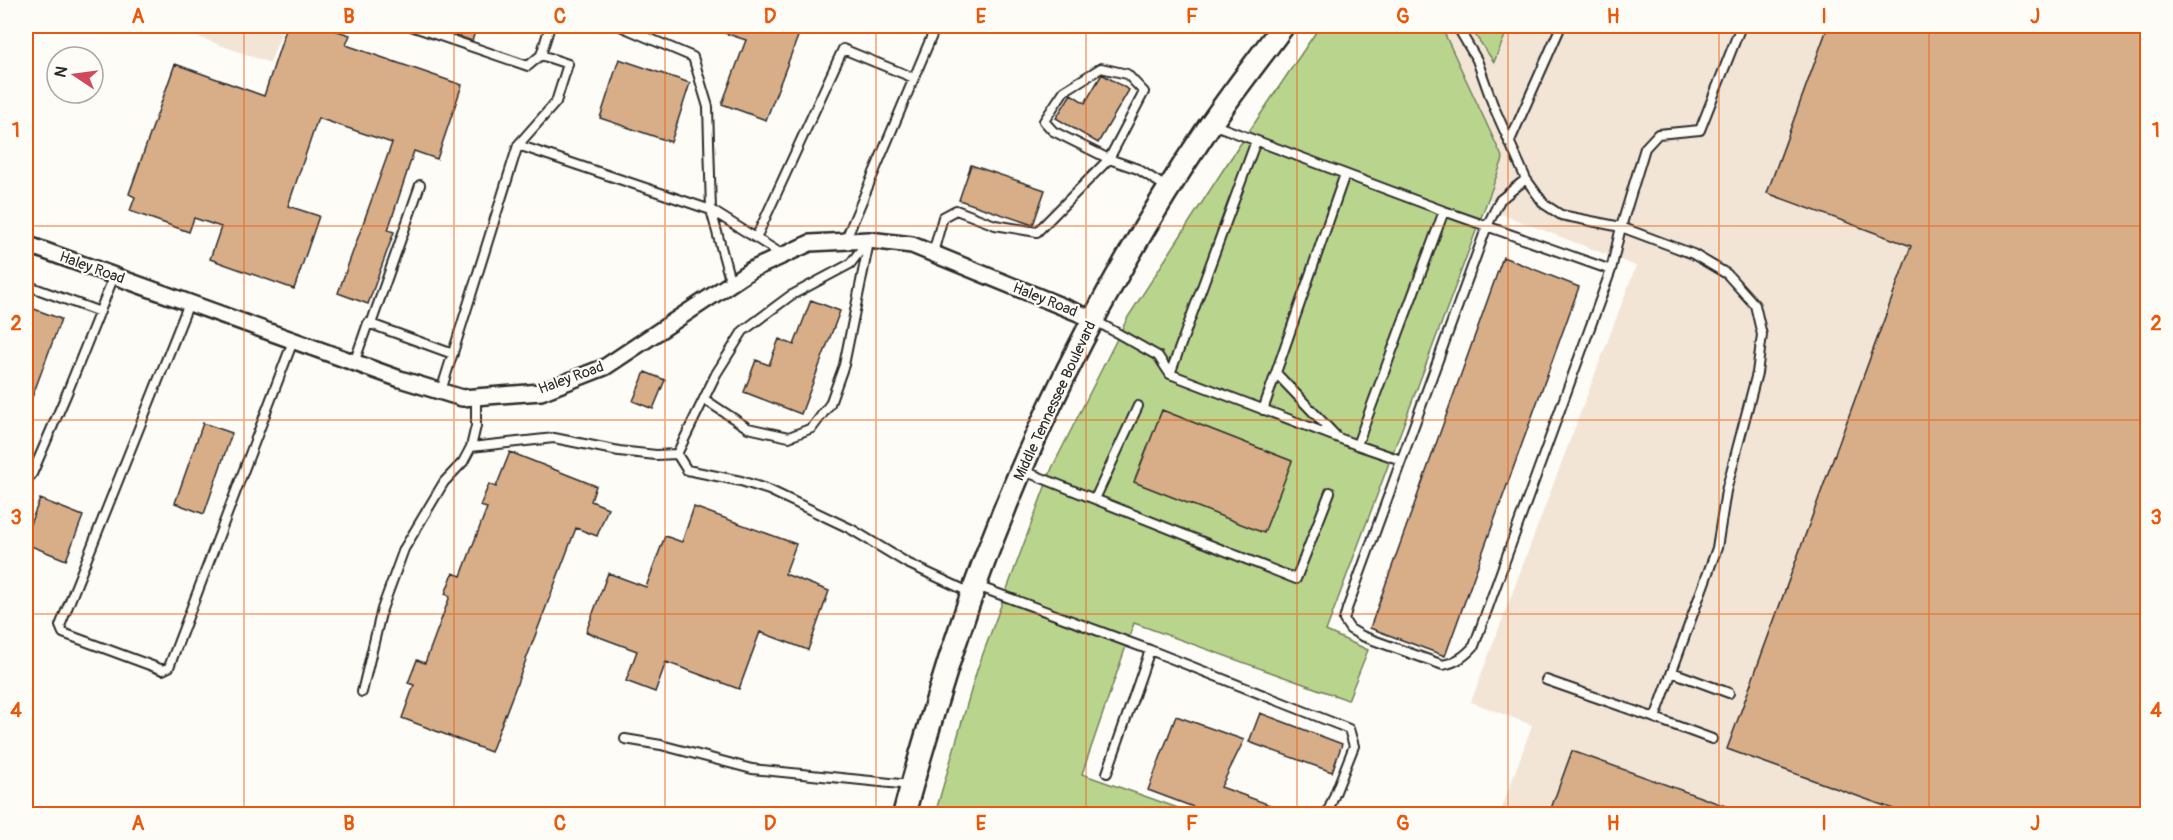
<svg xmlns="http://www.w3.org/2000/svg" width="2173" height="840" font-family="Pangolin,sans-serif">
  <rect width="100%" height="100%" fill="#fdfcf7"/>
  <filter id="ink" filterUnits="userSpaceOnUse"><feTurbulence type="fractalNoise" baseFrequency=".0167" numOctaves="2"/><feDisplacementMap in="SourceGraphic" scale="12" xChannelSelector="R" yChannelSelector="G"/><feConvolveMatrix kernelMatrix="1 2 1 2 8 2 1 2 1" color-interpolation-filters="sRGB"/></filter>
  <g filter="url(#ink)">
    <path fill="#f2e5d6" d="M168,26H284L270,63Z
      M1406,26H2147V814H1500L1532,725L1471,702L1636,266L1496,212Z"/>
    <path fill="#b9d58d" stroke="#72805c" stroke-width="1.5" d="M1320,26H1441L1503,159L1326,631L1368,650L1348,700L1134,623L1082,774L1195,814H935L977,670L1052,468L1128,317L1225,167Z
      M1469,26H1509L1494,62Z"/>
    <path fill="#d8ae89" stroke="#2b2b2b" stroke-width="1.5" d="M287,26H321L350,35L346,45L462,85L437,159L414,151L388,230L394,232L368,304L338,293L392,143L318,118L288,206L319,216L294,289L210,259L221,227L194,218L189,232L130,211L135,197L129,194L175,64L264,96Z
      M428,26H477L472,41Z
      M709,26H802L766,120L722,104L746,40L709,28Z
      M1828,26H2148V814H1907L1727,749L1911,246L1767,193Z
      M619,59L690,83L671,142L600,118Z
      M1102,74L1129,90L1098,143L1056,118L1071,94L1085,103Z
      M971,165L1045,190L1033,225L959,200Z
      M1503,257L1579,287L1445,656L1370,628Z
      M811,300L840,311L801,414L744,392L756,360L769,365L779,339L794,345Z
      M26,306L61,319L27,411L26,410Z
      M645,372L665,380L653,409L633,401Z
      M1162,410L1292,461L1264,533L1134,482Z
      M203,423L232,433L204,514L175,503Z
      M510,452L596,486L591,501L608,508L597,536L576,528L491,752L402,718L414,685L408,683L417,660L425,663L450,596L445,594L453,573L461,576L487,508L480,506L489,484L496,487Z
      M40,499L83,516L66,560L26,544V534Z
      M694,507L796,544L785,574L829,591L808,650L760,632L739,689L666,662L655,692L626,681L637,651L586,632L608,573L646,587L665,536L682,542Z
      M1260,713L1342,744L1332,772L1249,742Z
      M1176,716L1244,740L1221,787L1292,813V814H1212L1148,790Z
      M1572,751L1745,813V814H1549Z"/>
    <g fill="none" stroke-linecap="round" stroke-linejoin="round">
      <defs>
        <path id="service" d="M411,26L528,66L541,55
          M620,26L693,57L708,107L711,210L731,284
          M1457,26L1477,60L1493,105L1526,179L1544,204L1561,215L1621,227L1645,148L1658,134L1700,130L1741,26
          M1101,68L1127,74L1144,92L1109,159L1053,131L1044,121L1064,91Z
          M1212,124L1444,211
          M1509,143L1561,26
          M518,145L711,210L783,255
          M1526,179L1500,200L1487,226L1347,609L1344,620L1350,629L1362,636L1443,665C1457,662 1465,656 1474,646L1611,270L1621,227L1693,254L1727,274L1755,305L1762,335L1757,373L1726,491L1717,548L1655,718L1546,680
          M756,238L843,49L914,78
          M845,241L936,26
          M933,253L943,217L956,210L995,225L1037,232L1109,159L1138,169L1166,187
          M26,285L100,312
          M189,303L60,626L63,633L163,670L169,667L293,341
          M1094,320L1158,356L1170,374L1357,445
          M371,324L420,185
          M354,363L368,323L453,354
          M1276,373L1335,435
          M1170,374L1256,141
          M441,391L518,145L556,102L568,64L541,55L550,26
          M704,399L748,428L789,437L812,428L830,404L844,365L869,242
          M1263,410L1345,174
          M471,447L554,438L619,451L656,455L677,454L716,374L743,331L790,296L850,264L868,241
          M677,454L687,470L741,481L769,490L851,529L907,563L971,593
          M1401,460L1357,445L1444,211L1611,270
          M1024,471L1296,579L1330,492
          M26,481L32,474L67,393L114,276
          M1095,499L1138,406
          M977,586L1150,650L1349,729L1354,746L1327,814
          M1672,672L1729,693
          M362,692L382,609L404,549L444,482L463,462L471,447L476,426V397
          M1655,718L1712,739
          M625,739L661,745L752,769L910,785
          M1107,773L1150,650"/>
        <path id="minor" d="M26,244L400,379L462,398L541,392L605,367L751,270L810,243L869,240L912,245L1093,319"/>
        <path id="secondary" d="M904,814C913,779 924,744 934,710C995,504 1088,306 1208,128C1232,93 1258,60 1283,26"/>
      </defs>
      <use href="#service" stroke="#2b2b2b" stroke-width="12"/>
      <use href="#minor" stroke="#2b2b2b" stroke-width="20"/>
      <use href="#secondary" stroke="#2b2b2b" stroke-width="26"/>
      <use href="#service" stroke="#fdfcf7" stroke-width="8"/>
      <use href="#minor" stroke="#fdfcf7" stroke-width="15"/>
      <use href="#secondary" stroke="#fdfcf7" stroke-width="21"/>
    </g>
  </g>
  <path fill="none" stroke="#e8590c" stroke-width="1.5" stroke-opacity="0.55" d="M244,26V814M454,26V814M665,26V814M876,26V814M1086,26V814M1297,26V814M1508,26V814M1719,26V814M1929,26V814M26,226H2148M26,420H2148M26,614H2148"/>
  <g text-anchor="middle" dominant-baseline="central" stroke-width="4.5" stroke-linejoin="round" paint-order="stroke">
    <g font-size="15" fill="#2b2b2b" stroke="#fdfcf7">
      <text transform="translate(92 268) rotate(20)">Haley Road</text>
      <text transform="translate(1045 300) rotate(22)">Haley Road</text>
      <text transform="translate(571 378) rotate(-20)">Haley Road</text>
      <text transform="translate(1055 401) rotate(-65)">Middle Tennessee Boulevard</text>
    </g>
  </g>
  <rect width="2173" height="840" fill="none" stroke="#fdfcf7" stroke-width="66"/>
  <g transform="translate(75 75) rotate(283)"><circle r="28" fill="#fdfcf7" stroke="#a9a8a5" stroke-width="1.5"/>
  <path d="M0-4.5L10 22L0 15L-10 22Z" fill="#d1495b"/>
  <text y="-9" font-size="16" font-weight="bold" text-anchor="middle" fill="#2b2b2b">N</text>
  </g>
  <rect x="33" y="33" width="2107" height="774" fill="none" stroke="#e8590c" stroke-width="2"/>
  <g font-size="20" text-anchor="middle" font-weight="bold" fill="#e8590c">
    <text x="138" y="23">A</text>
    <text x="349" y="23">B</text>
    <text x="560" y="23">C</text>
    <text x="770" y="23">D</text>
    <text x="981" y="23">E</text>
    <text x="1192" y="23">F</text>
    <text x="1403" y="23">G</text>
    <text x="1613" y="23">H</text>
    <text x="1824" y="23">I</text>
    <text x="2035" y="23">J</text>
    <text x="16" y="137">1</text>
    <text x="2156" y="137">1</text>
    <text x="16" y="330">2</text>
    <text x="2156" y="330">2</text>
    <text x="16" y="524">3</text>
    <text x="2156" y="524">3</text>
    <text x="16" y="717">4</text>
    <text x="2156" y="717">4</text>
    <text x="138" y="830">A</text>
    <text x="349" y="830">B</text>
    <text x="560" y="830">C</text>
    <text x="770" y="830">D</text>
    <text x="981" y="830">E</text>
    <text x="1192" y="830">F</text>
    <text x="1403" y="830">G</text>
    <text x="1613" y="830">H</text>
    <text x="1824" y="830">I</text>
    <text x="2035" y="830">J</text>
  </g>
</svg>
